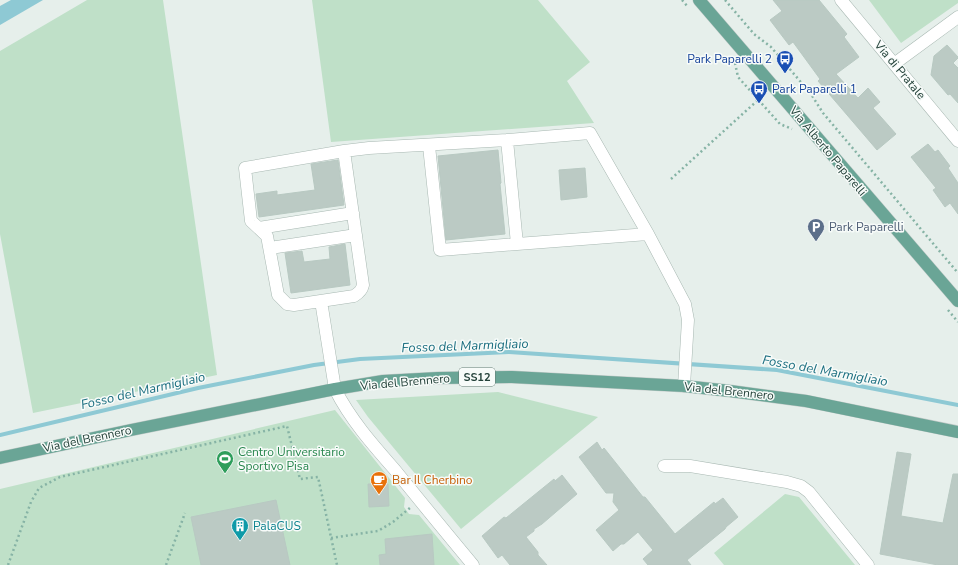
<svg xmlns="http://www.w3.org/2000/svg" width="958" height="565" font-family="'Nunito Sans',sans-serif">
  <rect width="100%" height="100%" fill="#e6efeb"/>
  <path fill="#bfe0c8" d="M87,0H163L217,375L33,413L0,234V51Z
    M312,0H538L590,62L567,81L594,123L331,142Z
    M869,0H958V3L901,43Z
    M498,392L598,417L461,529L368,417L356,400Z
    M335,410L405,498L404,507L409,514L419,515L460,565H0V489Z
    M785,494L799,497L855,565H724L714,553Z"/>
  <path fill="#8ec9d4" d="M11,0H43L0,25V6Z"/>
  <g fill="none" stroke-linecap="round" stroke-linejoin="round">
    <path stroke="#8ec9d4" stroke-width="4" d="M0,435L198,388L314,365L360,359L509,352L777,370L958,405"/>
  </g>
  <path fill="#bbcac4" stroke="#b8c9c2" d="M773,0H819L847,34L844,37L859,57L836,74L858,98L868,88L880,102L873,108L896,134L877,150L818,81L820,79L793,42L789,45L770,20L782,11Z
    M947,45L958,57V58L953,63L958,68V103L950,94L948,95L931,75L934,56Z
    M928,144L935,152L938,150L950,166L948,168L958,183V214L950,203L945,207L933,190L936,188L911,157Z
    M498,150L501,183L500,184L505,234L446,240L438,156Z
    M338,160L344,205L259,217L256,194L277,191V195L315,190L311,164Z
    M585,168L587,197L561,200L559,170Z
    M345,244L350,285L291,293L285,253L302,251L304,262L330,259L329,247Z
    M597,442L602,450L604,448L643,497H645L675,534L714,502L715,504L723,498L738,517L726,527L725,529L687,560L691,565H648L643,559L653,550L638,532L624,544H621L613,551L596,530L619,510L613,502L614,493H606L579,457Z
    M897,452L911,454L901,516L943,523L953,474H958V565H938L880,554Z
    M562,475L577,494L542,524L534,529V531L526,537L538,552V555L547,565H510L502,555L498,558L482,536L504,517L506,518L554,479L555,481Z
    M368,484H388L389,506L369,507Z
    M276,500L290,565H201L191,517Z
    M432,534L434,565H380L379,555L386,554L385,539Z"/>
  <g fill="none" stroke-linecap="round" stroke-linejoin="round">
    <defs>
      <path id="minor" d="M841,0L958,141
        M894,64L958,17
        M507,140L590,133L648,234L685,304L688,320L684,386
        M429,146L440,250L517,244
        M344,151L245,168L251,221L267,236L278,295L287,304L294,305L354,296C359,293 362,290 363,285L344,151L369,148L507,140L517,244L648,234
        M259,228L353,213
        M270,248L356,235
        M321,301L335,389C350,419 373,445 395,470C421,502 447,534 473,565
        M664,466H690L787,482L801,486L809,492L868,565"/>
      <path id="major" d="M699,0L958,301
        M0,458L131,430L335,389L383,381L438,378L512,377L684,386L730,391L806,401L958,432"/>
    </defs>
    <use href="#minor" stroke="#a8b8b2" stroke-width="13"/>
    <use href="#major" stroke="#c2cac8" stroke-width="13"/>
    <path stroke="#86b3a5" stroke-width="2.5" stroke-dasharray="2 3" stroke-linecap="butt" d="M682,0L688,7
      M725,0L754,34L771,47L811,94L823,113L958,273
      M735,63L738,77L780,124L792,129
      M671,179L758,100
      M948,310L958,322
      M331,538L378,531L393,522L411,507
      M8,565L31,502L39,488L60,477L287,426L300,479L318,477L337,565
      M166,565L185,513"/>
    <use href="#minor" stroke="#fff" stroke-width="12"/>
    <use href="#major" stroke="#6aa596" stroke-width="12"/>
  </g>
  <defs>
    <symbol id="bus-pin" viewBox="-11 -11 22 30"><path d="M0 17L-7.5 6A9.5 9.5 0 1 1 7.5 6Z" fill="#1a4fb4" stroke="#f7fbf9"/><path d="M-5-6H5V4H4V6H2V4H-2V6H-4V4H-5ZM-3.5-4V0h7V-4ZM-3.5 1.2v1.5H-2V1.2ZM2 1.2v1.5H3.5V1.2Z" fill="#fff"/></symbol>
    <symbol id="parking-pin" viewBox="-11 -11 22 30"><path d="M0 17L-7.5 6A9.5 9.5 0 1 1 7.5 6Z" fill="#5c6f8a" stroke="#f7fbf9"/><path d="M-3.5-5.5H1a3.5 3.5 0 0 1 0 7H-1V5.5H-3.5ZM-1-3.4V-.6H.8a1.4 1.4 0 0 0 0-2.8Z" fill="#fff"/></symbol>
    <symbol id="stadium-pin" viewBox="-11 -11 22 30"><path d="M0 17L-7.5 6A9.5 9.5 0 1 1 7.5 6Z" fill="#2e9e5b" stroke="#f7fbf9"/><path d="M0-5a6.5 5 0 1 0 0 10a6.5 5 0 1 0 0-10ZM-3.5-1.8h7v3.6h-7Z" fill="#fff"/></symbol>
    <symbol id="cafe-pin" viewBox="-11 -11 22 30"><path d="M0 17L-7.5 6A9.5 9.5 0 1 1 7.5 6Z" fill="#e8710a" stroke="#f7fbf9"/><path d="M-5.5-4.5H6V0H3Q3 3.5 0 3.5H-2.5Q-5.5 3.5-5.5 0ZM3-3.2v2h1.7v-2ZM-6 4.5H4V6H-6Z" fill="#fff"/></symbol>
    <symbol id="building-pin" viewBox="-11 -11 22 30"><path d="M0 17L-7.5 6A9.5 9.5 0 1 1 7.5 6Z" fill="#0f9aa8" stroke="#f7fbf9"/><path d="M-4-6H4V6H1V3H-1V6H-4ZM-2.5-4.3h1.7v1.8h-1.7ZM.8-4.3h1.7v1.8H.8ZM-2.5-1h1.7V.8h-1.7ZM.8-1h1.7V.8H.8Z" fill="#fff"/></symbol>
  </defs>
  <g fill-rule="evenodd">
    <use href="#bus-pin" x="775" y="49" width="20" height="27"/>
    <use href="#bus-pin" x="749" y="79" width="20" height="27"/>
    <use href="#parking-pin" x="806" y="217" width="20" height="27"/>
    <use href="#stadium-pin" x="215" y="449" width="20" height="27"/>
    <use href="#cafe-pin" x="369" y="470" width="20" height="27"/>
    <use href="#building-pin" x="230" y="516" width="20" height="27"/>
  </g>
  <g text-anchor="middle" dominant-baseline="central" stroke-width="3" stroke-linejoin="round" paint-order="stroke">
    <rect fill="#f7fbf9" stroke="#637a73" stroke-width="1" x="459" y="368" width="36" height="18" rx="3"/>
    <g font-size="11" font-weight="bold" fill="#24423a">
      <text x="477" y="377">SS12</text>
    </g>
    <g font-size="12" fill="#164399" stroke="#f7fbf9" text-anchor="end">
      <text x="772" y="59">Park Paparelli 2</text>
      <text x="772" y="89" text-anchor="start">Park Paparelli 1</text>
    </g>
    <g font-size="12" fill="#24423a" stroke="#f7fbf9">
      <text transform="translate(900 70) rotate(50)">Via di Pratale</text>
      <text transform="translate(828 151) rotate(50)">Via Alberto Paparelli</text>
      <text transform="translate(405 382) rotate(-5)">Via del Brennero</text>
      <text transform="translate(729 391) rotate(6)">Via del Brennero</text>
      <text transform="translate(87 439) rotate(-12)">Via del Brennero</text>
    </g>
    <g font-size="12" fill="#4e5e75" stroke="#f7fbf9" text-anchor="start">
      <text x="829" y="227">Park Paparelli</text>
    </g>
    <g font-size="12" fill="#27864d" stroke="#f7fbf9" text-anchor="start">
      <text x="238" y="452">Centro Universitario<tspan x="238" dy="14">Sportivo Pisa</tspan></text>
    </g>
    <g font-size="12" fill="#c56008" stroke="#f7fbf9" text-anchor="start">
      <text x="392" y="480">Bar Il Cherbino</text>
    </g>
    <g font-size="12" fill="#0d838f" stroke="#f7fbf9" text-anchor="start">
      <text x="253" y="526">PalaCUS</text>
    </g>
    <g font-size="13" font-style="italic" fill="#1c6f80" stroke="#f7fbf9">
      <text transform="translate(465 346) rotate(-2)">Fosso del Marmigliaio</text>
      <text transform="translate(825 371) rotate(10)">Fosso del Marmigliaio</text>
      <text transform="translate(143 391) rotate(-13)">Fosso del Marmigliaio</text>
    </g>
  </g>
</svg>
